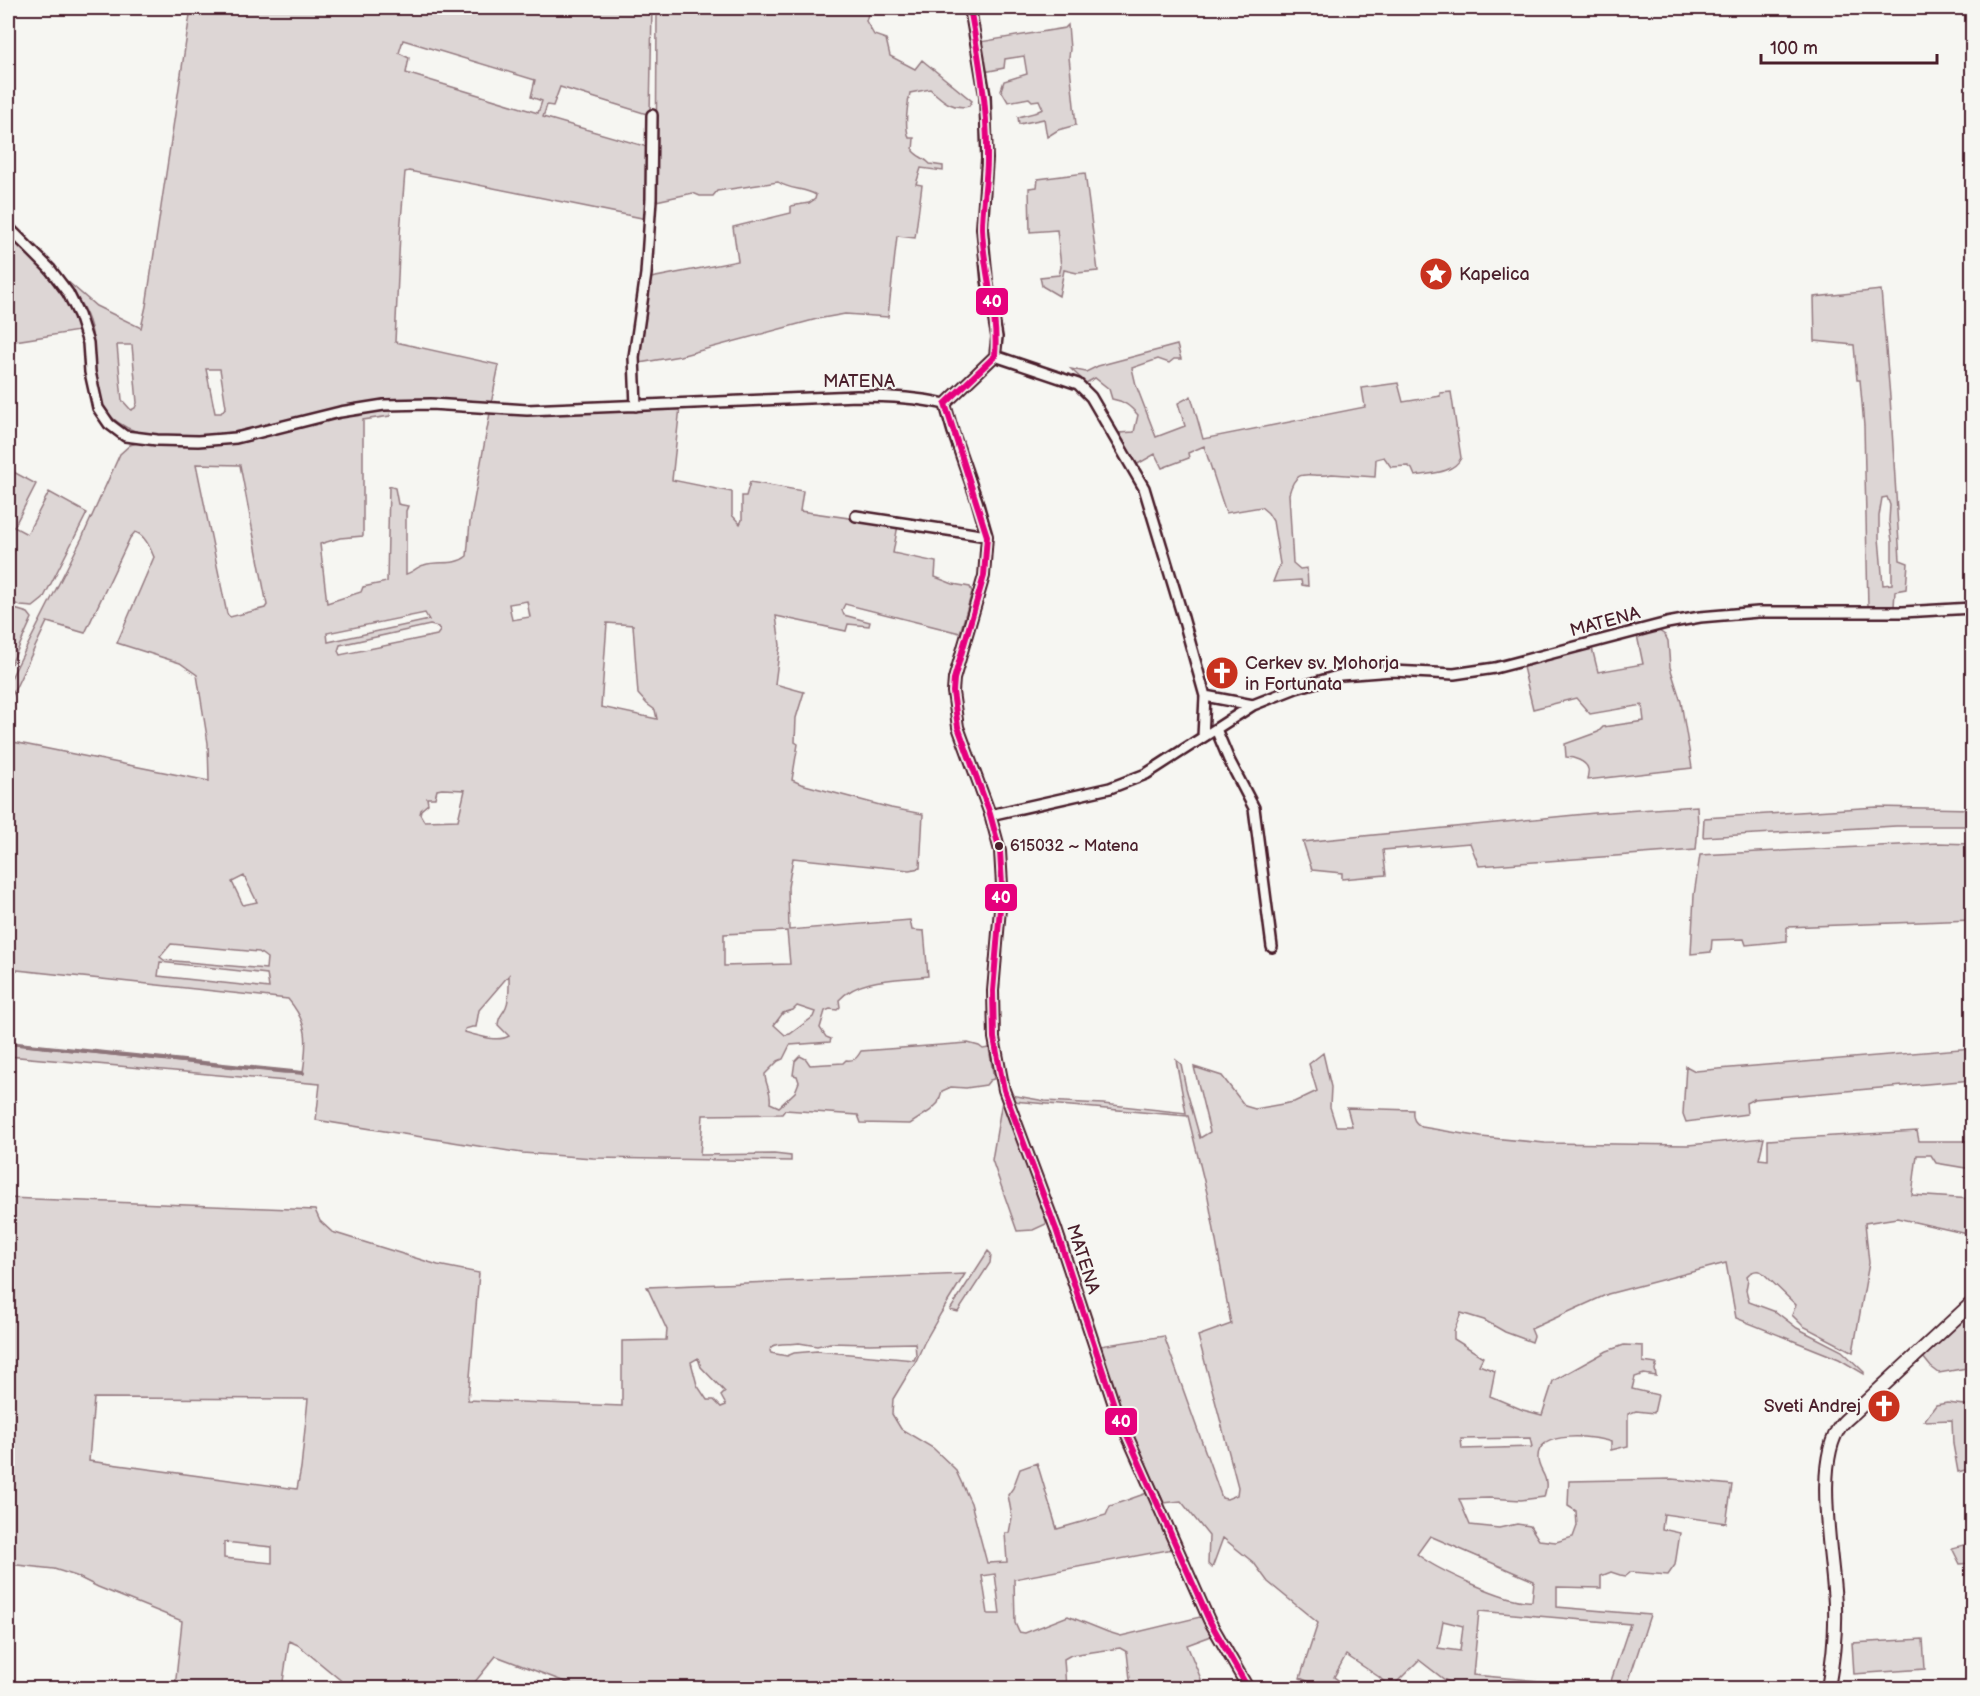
<svg xmlns="http://www.w3.org/2000/svg" width="1980" height="1696" font-family="'Balsamiq Sans',sans-serif">
  <rect width="100%" height="100%" fill="#f6f6f2"/>
  <filter id="ink" filterUnits="userSpaceOnUse"><feTurbulence type="fractalNoise" baseFrequency=".0167" numOctaves="2"/><feDisplacementMap in="SourceGraphic" scale="12" xChannelSelector="R" yChannelSelector="G"/><feConvolveMatrix kernelMatrix="1 2 1 2 8 2 1 2 1" color-interpolation-filters="sRGB"/></filter>
  <g filter="url(#ink)">
    <path fill="#ddd6d5" stroke="#947a80" stroke-width="1.5" fill-rule="evenodd" d="M191,8H652L650,115L560,87L553,106L547,105L543,117L651,148L647,219L409,171L405,172L400,233L395,342L499,365L491,404C452,399 412,397 373,402C311,410 152,470 107,412C90,389 96,359 92,333C89,313 76,296 66,280L96,306L141,328L146,306ZM403,40L535,80L531,97L542,101L538,113L406,73L409,58L399,53ZM117,345H132L137,403L135,408L131,410L122,400ZM206,369H220L226,407L221,413H215Z
      M657,8H873L869,11L866,21L874,35L886,39L890,56L915,69L922,60L972,101L969,106C952,110 942,100 930,89L910,93C907,107 904,124 909,138H914L913,151C918,157 925,158 930,164L943,166V171L921,168L916,184L922,185L915,238L897,236L888,317L845,314L817,319L680,356L639,363L651,278L738,261L733,227L791,213V206L809,203L815,199L816,195C804,188 790,190 778,182L717,191L713,196H700L693,193L656,201Z
      M1068,25L1070,49L1069,57L1076,125L1058,130L1047,137L1044,119L1019,124L1018,117L1038,112V111L1043,109L1039,100L1032,101L1029,98L1008,102L1001,90L1004,81L1027,74L1024,56L1005,59L1004,68L984,72L980,42L1065,28Z
      M1085,173L1098,271L1077,273L1064,270L1059,296L1042,286L1040,277L1059,275L1061,267L1057,230L1030,232L1029,188L1037,187L1038,179Z
      M8,232C35,262 67,291 79,331L8,342Z
      M1881,290L1890,397L1900,560L1908,563L1906,589L1895,591L1894,607H1868L1864,426L1860,380H1857L1854,345L1815,341L1814,297ZM1887,497L1890,505L1889,521L1892,541V584L1883,585L1879,538V516L1882,498Z
      M1177,345L1181,359H1174L1169,363L1158,359L1132,368L1136,385L1156,437L1185,426L1178,403L1191,396L1203,439L1365,407L1362,388L1398,383L1403,402L1440,396V393L1451,392L1461,458C1453,474 1430,473 1415,476L1412,469L1408,466L1391,467L1384,457L1376,459L1375,477L1332,474C1311,480 1297,463 1289,494L1293,563L1300,569L1307,568L1308,586L1302,585L1301,580L1273,582L1280,564L1273,521L1268,513L1261,507L1226,513L1204,446L1188,453L1189,458L1162,468L1155,454L1136,465L1119,433L1134,432L1138,415C1130,406 1124,401 1112,399L1109,389L1095,378L1086,383L1071,369L1086,372L1098,366Z
      M680,407L672,480L732,492V515L740,524L742,520V496H746L750,482L803,491L800,511L898,525L893,553L936,562L935,577L953,584L970,587L972,592L960,633L845,604L842,610L844,615L870,622L869,626L848,624L846,631L776,616L780,645L775,684L804,692L796,718L795,742L798,744L792,780L801,784L891,808L923,814L920,868L909,870L793,858L788,887L789,930L910,920L912,930L924,931L928,976C900,980 860,977 839,1000L840,1007L837,1010L830,1009L825,1011L820,1028L826,1037L831,1039L830,1042L790,1045L783,1059L778,1061L765,1074C765,1085 772,1091 770,1103L779,1107L795,1092L799,1082L797,1076L793,1075L795,1061L800,1056L806,1059L810,1065L843,1063L846,1060C855,1061 857,1058 861,1051L968,1043L979,1046L983,1049L989,1048L994,1079L990,1080L986,1085L966,1088L951,1087L942,1091L938,1103L930,1111L910,1124L861,1123L858,1115L785,1110L782,1114L703,1115L700,1155L774,1154L791,1156V1161L593,1158L522,1153L316,1120L320,1084L8,1056V1044L284,1073H303C307,1042 310,1025 288,999L8,969V741L209,781L208,743L197,675L180,663L117,643L154,557C150,548 145,535 135,532L130,538L85,633L47,622L8,704V684L82,538L120,454L130,445L137,443L175,446L216,445L247,440L342,417L391,410L390,416L363,420V536L340,538L320,544L327,603L361,592L363,587L387,582L389,486L395,488L398,504L408,506L406,511V574C413,572 418,566 424,565C439,560 454,567 467,556L470,522L490,413L526,415ZM196,464L240,465L267,605L265,608L230,617L227,614ZM527,601L530,617L512,620L509,604ZM425,613L429,620L328,642L327,633ZM607,623L633,625L638,694L647,704L655,710L657,719L601,707ZM430,625L438,627L440,631L437,635L340,655L338,651L340,645ZM442,789L465,790L458,820L424,821L420,814L421,810L428,804L427,798H435L437,790ZM244,876L257,902L243,905L232,882ZM787,931L790,964L724,966V934ZM171,944L259,952L267,958L266,969L164,960L160,957ZM160,962L267,974L269,988L158,976ZM509,975C509,985 510,998 506,1007C502,1016 499,1014 498,1025L509,1036C497,1043 477,1035 464,1032L465,1029L472,1027H476L479,1010ZM797,1006L815,1012L813,1017L790,1034L785,1035L774,1025L783,1013L793,1010Z
      M8,469L36,484L14,527L27,534L49,492L87,513L43,599L33,607L21,606L8,601Z
      M8,607L28,613L32,618L8,671Z
      M1659,631L1665,635L1668,641L1670,667L1681,702L1692,768L1587,780C1587,779 1589,770 1588,769C1586,761 1573,757 1566,757L1565,744L1598,732L1603,727L1644,721L1642,705L1590,714L1576,698L1533,709L1523,667L1592,648L1598,672L1643,664L1637,635Z
      M1697,806L1698,827L1696,850L1479,866L1470,843L1383,850L1386,875L1342,879V873L1312,870L1303,842L1595,813Z
      M1877,807L1972,809V826H1896L1703,837L1704,818Z
      M1938,843L1972,844V920L1787,927V941L1746,945L1744,939L1712,940L1711,952L1691,954L1694,895L1700,855Z
      M1972,1048V1080L1754,1099L1746,1103L1747,1114L1686,1122L1683,1114L1686,1066L1695,1071Z
      M1323,1053L1331,1087L1330,1107L1336,1126H1352L1347,1108L1413,1110C1412,1119 1415,1123 1422,1127L1481,1137L1545,1143L1688,1145L1764,1138L1759,1159L1768,1160V1140L1917,1131L1919,1141H1972V1169L1936,1163L1931,1155H1917L1912,1195L1972,1199V1235L1897,1218L1865,1223L1869,1263L1853,1352L1803,1326L1792,1315L1796,1305L1763,1273C1758,1269 1751,1271 1747,1276L1748,1279L1746,1290L1749,1302L1776,1312L1797,1328L1842,1351L1864,1372V1374L1839,1359L1736,1318L1726,1263L1608,1294L1531,1329L1534,1336L1532,1342L1505,1332L1484,1320L1461,1313L1454,1331V1339L1483,1357L1479,1365L1495,1371L1490,1396L1523,1410L1542,1415L1553,1381L1607,1351L1624,1345L1643,1346V1362L1657,1364L1655,1369L1656,1376L1644,1374L1635,1377L1632,1389L1658,1395L1654,1413L1636,1411L1628,1414V1446L1611,1450V1442C1594,1436 1538,1430 1538,1457C1537,1468 1546,1474 1546,1483C1547,1487 1545,1493 1544,1497L1521,1500L1489,1498L1459,1499L1470,1525L1499,1528L1517,1524L1530,1526L1539,1540L1556,1542L1573,1537L1577,1526L1576,1511L1568,1506L1569,1481L1672,1479L1732,1485L1726,1523L1664,1514L1662,1529L1680,1533L1675,1565L1668,1575L1631,1572L1626,1576L1620,1575L1611,1572L1601,1576V1588L1557,1587V1607L1650,1615L1628,1683L1655,1688H1451L1452,1683L1445,1680L1419,1660L1391,1688L1379,1677L1346,1655L1334,1677L1349,1688H1323L1300,1678L1318,1623L1268,1582L1254,1563L1223,1538L1212,1568L1208,1564L1209,1536L1181,1501L1164,1503L1121,1409L1100,1346L1164,1336L1222,1498L1227,1499L1237,1495L1238,1487L1198,1336L1231,1324L1208,1197L1188,1116L1013,1101L1011,1095L1045,1101L1103,1104L1186,1113L1176,1060L1181,1064L1186,1088L1200,1138L1210,1132L1194,1067L1222,1076L1245,1106L1255,1109L1294,1102L1317,1091L1309,1064ZM1530,1438L1532,1447L1462,1449L1461,1439ZM1430,1536L1534,1581L1532,1601C1510,1604 1435,1569 1417,1554ZM1479,1611L1630,1624L1609,1687L1473,1675ZM1443,1621L1463,1626L1460,1651L1438,1648Z
      M1002,1101L1046,1214L1047,1220L1046,1224L1033,1230L1017,1231L992,1160Z
      M8,1198L315,1210L320,1221L332,1232L438,1265L479,1273L468,1400L622,1406V1341L666,1340L667,1330L647,1287L965,1274L941,1313L924,1343L916,1361L893,1399L892,1414L901,1429L933,1448L955,1469L971,1503L987,1563L1007,1562L1005,1533H1009L1012,1517L1008,1495L1013,1488L1020,1469L1037,1463L1057,1529L1106,1515L1110,1506L1147,1493L1173,1549L1014,1579L1015,1623L1019,1632L1025,1633L1068,1616L1108,1632L1121,1636L1204,1616L1214,1635L1187,1645L1201,1679L1198,1688H1131L1127,1652L1120,1648L1071,1655L1064,1659L1066,1688H581L496,1656L470,1688H350L298,1645L289,1641L282,1688H175L182,1621L98,1587L76,1576L54,1569L8,1564ZM799,1343L817,1346L830,1343L870,1344L915,1343L916,1355L914,1360L817,1351L794,1353L787,1356L771,1353L770,1351L771,1347C778,1342 790,1345 799,1343ZM698,1358L701,1367L725,1392L721,1396L726,1405L721,1407L714,1400H707L697,1385L691,1362ZM94,1398L308,1399L301,1468L297,1489L89,1461ZM224,1542L272,1547V1563L224,1558ZM995,1574L1000,1614H988L982,1576Z
      M988,1251L991,1254L990,1263L958,1312L950,1310Z
      M1972,1312V1367L1939,1373L1931,1367L1923,1357Z
      M1947,1403L1972,1406V1468L1958,1472L1953,1444L1952,1420L1924,1421L1936,1405Z
      M1972,1543V1563L1960,1564L1952,1548Z
      M1923,1639L1925,1669L1854,1674L1852,1643Z"/>
    <g fill="none" stroke-linecap="round" stroke-linejoin="round">
      <path stroke="#8e747a" stroke-width="4" d="M8,1043L303,1073"/>
      <defs>
        <path id="minor" d="M8,227L50,269L68,293L79,315L88,343L90,372L98,408L109,424L125,436L157,440L198,441L236,438L340,412L384,405L431,404L527,410L857,396C887,396 915,397 945,404
          M995,356L1078,384L1091,397L1144,488L1182,614L1205,696L1203,737
          M945,404L953,432L977,501L987,536L984,576L954,679L953,692L958,727L990,814L1000,851L1002,885L993,991L994,1038L1004,1090L1056,1229L1115,1408L1209,1620L1248,1688
          M945,404L995,356L997,337L987,280L982,228L987,159L985,96L970,8
          M636,406L634,357L646,274L651,199L652,115
          M856,516L987,536
          M1205,696L1253,705
          M1216,729L1229,760L1254,808L1272,947
          M990,815L1110,788L1146,774L1253,705L1296,688L1341,675L1392,671L1454,674L1495,668L1667,623L1700,617L1758,612H1903L1972,608"/>
        <path id="tertiary" d="M1828,1688C1833,1661 1836,1634 1835,1606C1834,1560 1812,1463 1841,1425C1845,1420 1850,1416 1855,1412L1972,1303"/>
      </defs>
      <use href="#minor" stroke="#4a1f2b" stroke-width="14"/>
      <use href="#tertiary" stroke="#4a1f2b" stroke-width="16"/>
      <use href="#minor" stroke="#f6f6f2" stroke-width="9"/>
      <use href="#tertiary" stroke="#f6f6f2" stroke-width="12"/>
      <defs>
        <path id="bus-1" d="M970,8C979,58 988,108 987,159C987,182 982,205 982,228C983,271 999,314 995,356L945,404L987,536L984,576L954,679L953,692L958,727L990,814L1000,851L1002,885L993,991L994,1038L1004,1090L1056,1229L1115,1408L1209,1620L1248,1688"/>
      </defs>
      <use href="#bus-1" stroke="#f6f6f2" stroke-width="10"/>
      <use href="#bus-1" stroke="#e5007d" stroke-width="6"/>
    </g>
  </g>
  <defs>
    <symbol id="sight-disc" viewBox="-11 -11 22 22"><circle r="9.5" fill="#c8321e" stroke="#f6f6f2"/><path d="M0-6L1.8-2.2L6-1.7L2.9 1.2L3.7 5.4L0 3.3L-3.7 5.4L-2.9 1.2L-6-1.7L-1.8-2.2Z" fill="#fff"/></symbol>
    <symbol id="church-disc" viewBox="-11 -11 22 22"><circle r="9.5" fill="#c8321e" stroke="#f6f6f2"/><path d="M-1.2-6h2.4v3.5h3.3v2.4h-3.3V6h-2.4V-.1h-3.3v-2.4h3.3Z" fill="#fff"/></symbol>
  </defs>
  <g fill-rule="evenodd">
    <use href="#sight-disc" x="1417" y="255" width="38" height="38"/>
    <use href="#church-disc" x="1203" y="654" width="38" height="38"/>
    <use href="#church-disc" x="1865" y="1387" width="38" height="38"/>
  </g>
  <circle fill="#4a1f2b" stroke="#f6f6f2" stroke-width="2" cx="999" cy="846" r="5"/>
  <g text-anchor="middle" dominant-baseline="central" stroke-width="4.5" stroke-linejoin="round" paint-order="stroke">
    <g font-size="16" fill="#4a1f2b" stroke="#f6f6f2" text-anchor="start">
      <text x="1010" y="846">615032 ~ Matena</text>
    </g>
    <g font-size="18" fill="#4a1f2b" stroke="#f6f6f2" text-anchor="start">
      <text x="1459" y="274">Kapelica</text>
      <text x="1245" y="663">Cerkev sv. Mohorja<tspan x="1245" dy="21">in Fortunata</tspan></text>
      <text x="1861" y="1406" text-anchor="end">Sveti Andrej</text>
    </g>
    <g font-size="18" fill="#4a1f2b" stroke="#f6f6f2">
      <text x="859" y="381">MATENA</text>
      <text transform="translate(1605 622) rotate(-15)">MATENA</text>
      <text transform="translate(1083 1259) rotate(72)">MATENA</text>
    </g>
  </g>
  <g stroke="#f6f6f2" stroke-width="2">
    <rect x="975" y="287" width="34" height="29" rx="6" fill="#e5007d"/>
    <rect x="984" y="883" width="34" height="29" rx="6" fill="#e5007d"/>
    <rect x="1104" y="1407" width="34" height="29" rx="6" fill="#e5007d"/>
  </g>
  <g font-size="16" text-anchor="middle" font-weight="bold" fill="#fff">
    <text x="992" y="307">40</text>
    <text x="1001" y="903">40</text>
    <text x="1121" y="1427">40</text>
  </g>
  <rect width="1980" height="1696" fill="none" stroke="#f6f6f2" stroke-width="30"/>
  <rect x="15" y="15" width="1950" height="1666" fill="none" stroke="#4a1f2b" stroke-width="2" filter="url(#ink)"/>
  <path d="M1761 54v9h176v-9" fill="none" stroke="#4a1f2b" stroke-width="3"/>
  <text x="1770" y="54" font-size="18" fill="#4a1f2b" stroke="#f6f6f2" stroke-width="4.5" paint-order="stroke">100 m</text>
</svg>
